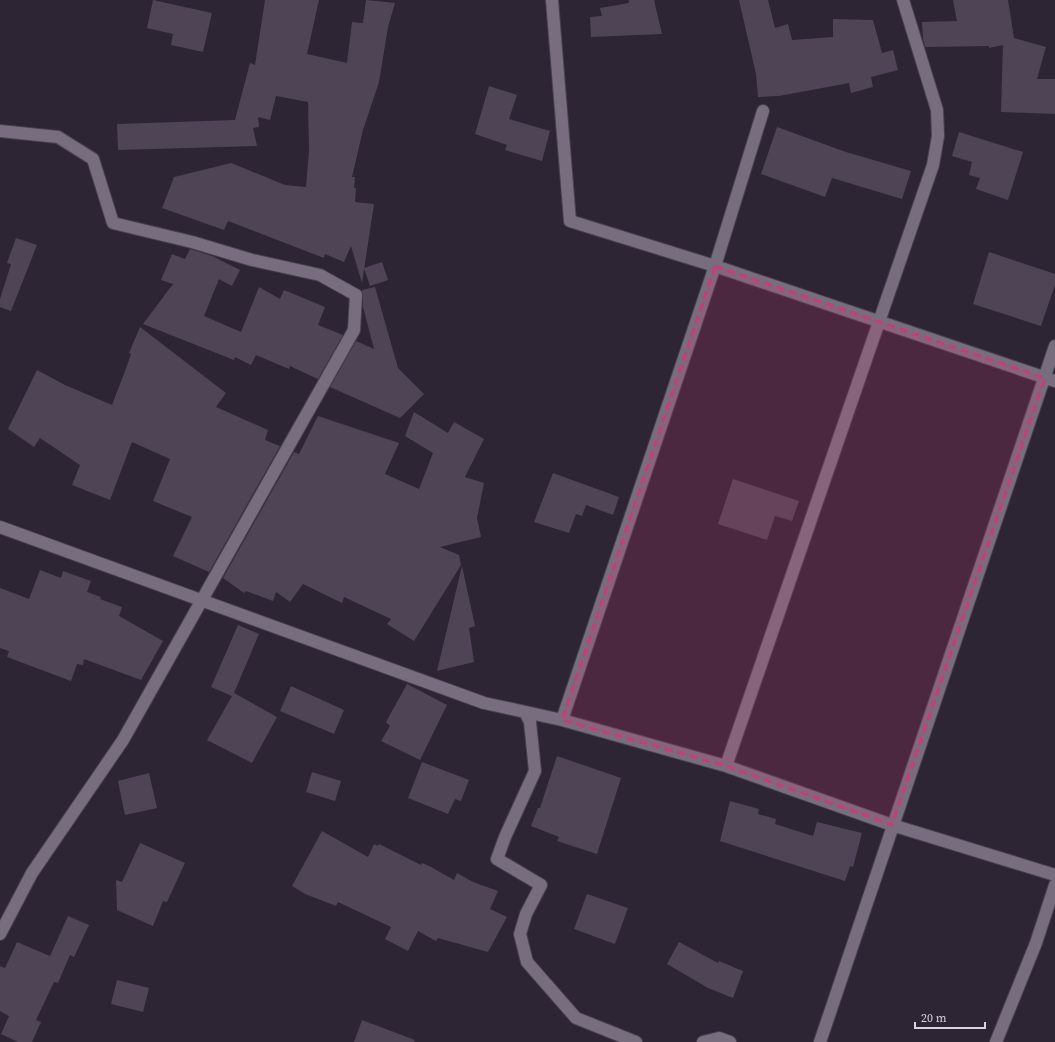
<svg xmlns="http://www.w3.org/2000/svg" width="1055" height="1042" font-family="'Source Serif 4',serif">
  <rect width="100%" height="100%" fill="#2d2434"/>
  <path fill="#4e4456" d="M153,0L212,13L203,52L171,45L173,34L147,28Z
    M265,0H319L307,54L347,63L352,22L363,23L366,0L395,3L388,27L379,82L363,130L352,177H355L354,188H356L355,202L374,204L362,283L351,246L344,262L325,254L324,258L228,221L224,230L162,208L174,177L231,163L285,185L306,187L309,151L308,102L276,96L270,120L258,117L259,127L253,128L257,146L118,150L117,124L235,120L250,63L255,65Z
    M629,0H654L662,34L591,37L590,17L602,16L600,8L629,3Z
    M739,0H768L775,28L788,24L792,40L833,37V19L873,20L882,53L893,50L898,70L871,77L873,87L851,93L849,83L779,96L758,97L756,74Z
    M953,0H1008L1014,38L1046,47L1037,79H1055V114L1001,112L1003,45L989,48V46L925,47L923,38L922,22L957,21Z
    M489,86L517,95L509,119L550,131L542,161L505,150L507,145L475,134Z
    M777,127L846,152L911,171L902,199L832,178L825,197L761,174Z
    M959,132L1023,152L1008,200L976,189L980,178L969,175L972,162L952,156Z
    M16,238L37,245L11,311L0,307V299L11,264L7,263Z
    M190,249L212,256L240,270L232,286L219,279L204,316L241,332L259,287L280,299L284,290L325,307L318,325L343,335L318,379L290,366L289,369L256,355L251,365L235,357L234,360L143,324L173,284L161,280L172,254L185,259Z
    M989,252L1055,274V285L1041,326L973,304Z
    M382,262L388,280L370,286L364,268Z
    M375,287L398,368L424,394L400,418L330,387L356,341L374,349L363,307V295L362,290Z
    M140,327L226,393L216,407L268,430L265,440L280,446L209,572L173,556L192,517L153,501L170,459L132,442L110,500L72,485L80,465L40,438L34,447L8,429L37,370L65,385L112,405L125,371L131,354L129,353Z
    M414,412L448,433L454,422L484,439L465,477L484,483L477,518L481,537L440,547L459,555L461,565L414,641L387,624L391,619L344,597L342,603L303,584L290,602L276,592L273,601L246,591L244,593L223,578L294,452L299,454L318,416L399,443L385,474L419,489L433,453L405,436Z
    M553,473L619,497L613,515L586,505L582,516L576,514L569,533L534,522Z
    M733,479L799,501L792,521L775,516L767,540L718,524Z
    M462,566L475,626L469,628L474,662L437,671Z
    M40,570L61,578L63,571L91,581L87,592L101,597L100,599L122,607L119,616L163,641L141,680L84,659L83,665L77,664L71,681L7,657L9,651L0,648V588L29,599Z
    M238,625L259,634L234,693L277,717L252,763L207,740L232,696L211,687Z
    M407,684L447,705L420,760L381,741L390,726L386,722Z
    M291,686L344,710L334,734L280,711Z
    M557,756L621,778L597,854L557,841L559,837L531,826L538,808H540Z
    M422,762L469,780L461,801L455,799L448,814L408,798Z
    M312,772L341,781L335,801L306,792Z
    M149,773L157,808L125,815L118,781Z
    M730,801L759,809L758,814L776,819L775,824L813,836L817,822L862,833L853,867L850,866L845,881L720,841Z
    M322,831L368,857L374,844L378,846L379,844L421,865L422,863L431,867L454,880L457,873L473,882L498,891L490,909L507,917L488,952L438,938L436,941L418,931L408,951L385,939L391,927L338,902L336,906L305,894L292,886Z
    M140,843L185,863L167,902L163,901L153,926L117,910L116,880L122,882Z
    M587,894L628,908L615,944L574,929Z
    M68,916L89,925L74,957L70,955L58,983L54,982L36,1020L41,1022L32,1042H18L1,1034L9,1016L0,1011V966L5,968L17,942L50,956Z
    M679,942L718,963L719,961L743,971L733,998L708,988L667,964Z
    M117,980L149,988L143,1012L111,1004Z
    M362,1020L415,1040L414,1042H354Z"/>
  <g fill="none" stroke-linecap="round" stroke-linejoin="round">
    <defs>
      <path id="minor" d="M552,0L570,221L715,266L1055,381
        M0,131L58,137L93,159L113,223L192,242L252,260L320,275L356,295L354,330L123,740L32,873L0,934
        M0,527L484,703L562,720L726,766L892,825L1055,875
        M525,712L530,722L535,771L505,837L497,859L541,885L526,914L520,934L527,962L576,1018L636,1042
        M562,720L715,266L763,111
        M726,766L933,165L938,136L937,110L903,0
        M703,1042L719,1038L730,1042
        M820,1042L1055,346
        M996,1042L1036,943L1055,885"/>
    </defs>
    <use href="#minor" stroke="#48414e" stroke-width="14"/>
    <use href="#minor" stroke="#776d7f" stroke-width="12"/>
  </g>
  <path fill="#c73e75" fill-opacity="0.2" stroke="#c73e75" stroke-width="3" stroke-dasharray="8 5" stroke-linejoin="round" d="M715,266L1045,378L892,825L726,766L562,720Z"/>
  <path d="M915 1022v6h70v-6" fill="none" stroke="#dad4de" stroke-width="2"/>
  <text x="921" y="1022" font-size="12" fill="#dad4de" stroke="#2d2434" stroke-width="3" paint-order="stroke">20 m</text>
</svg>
